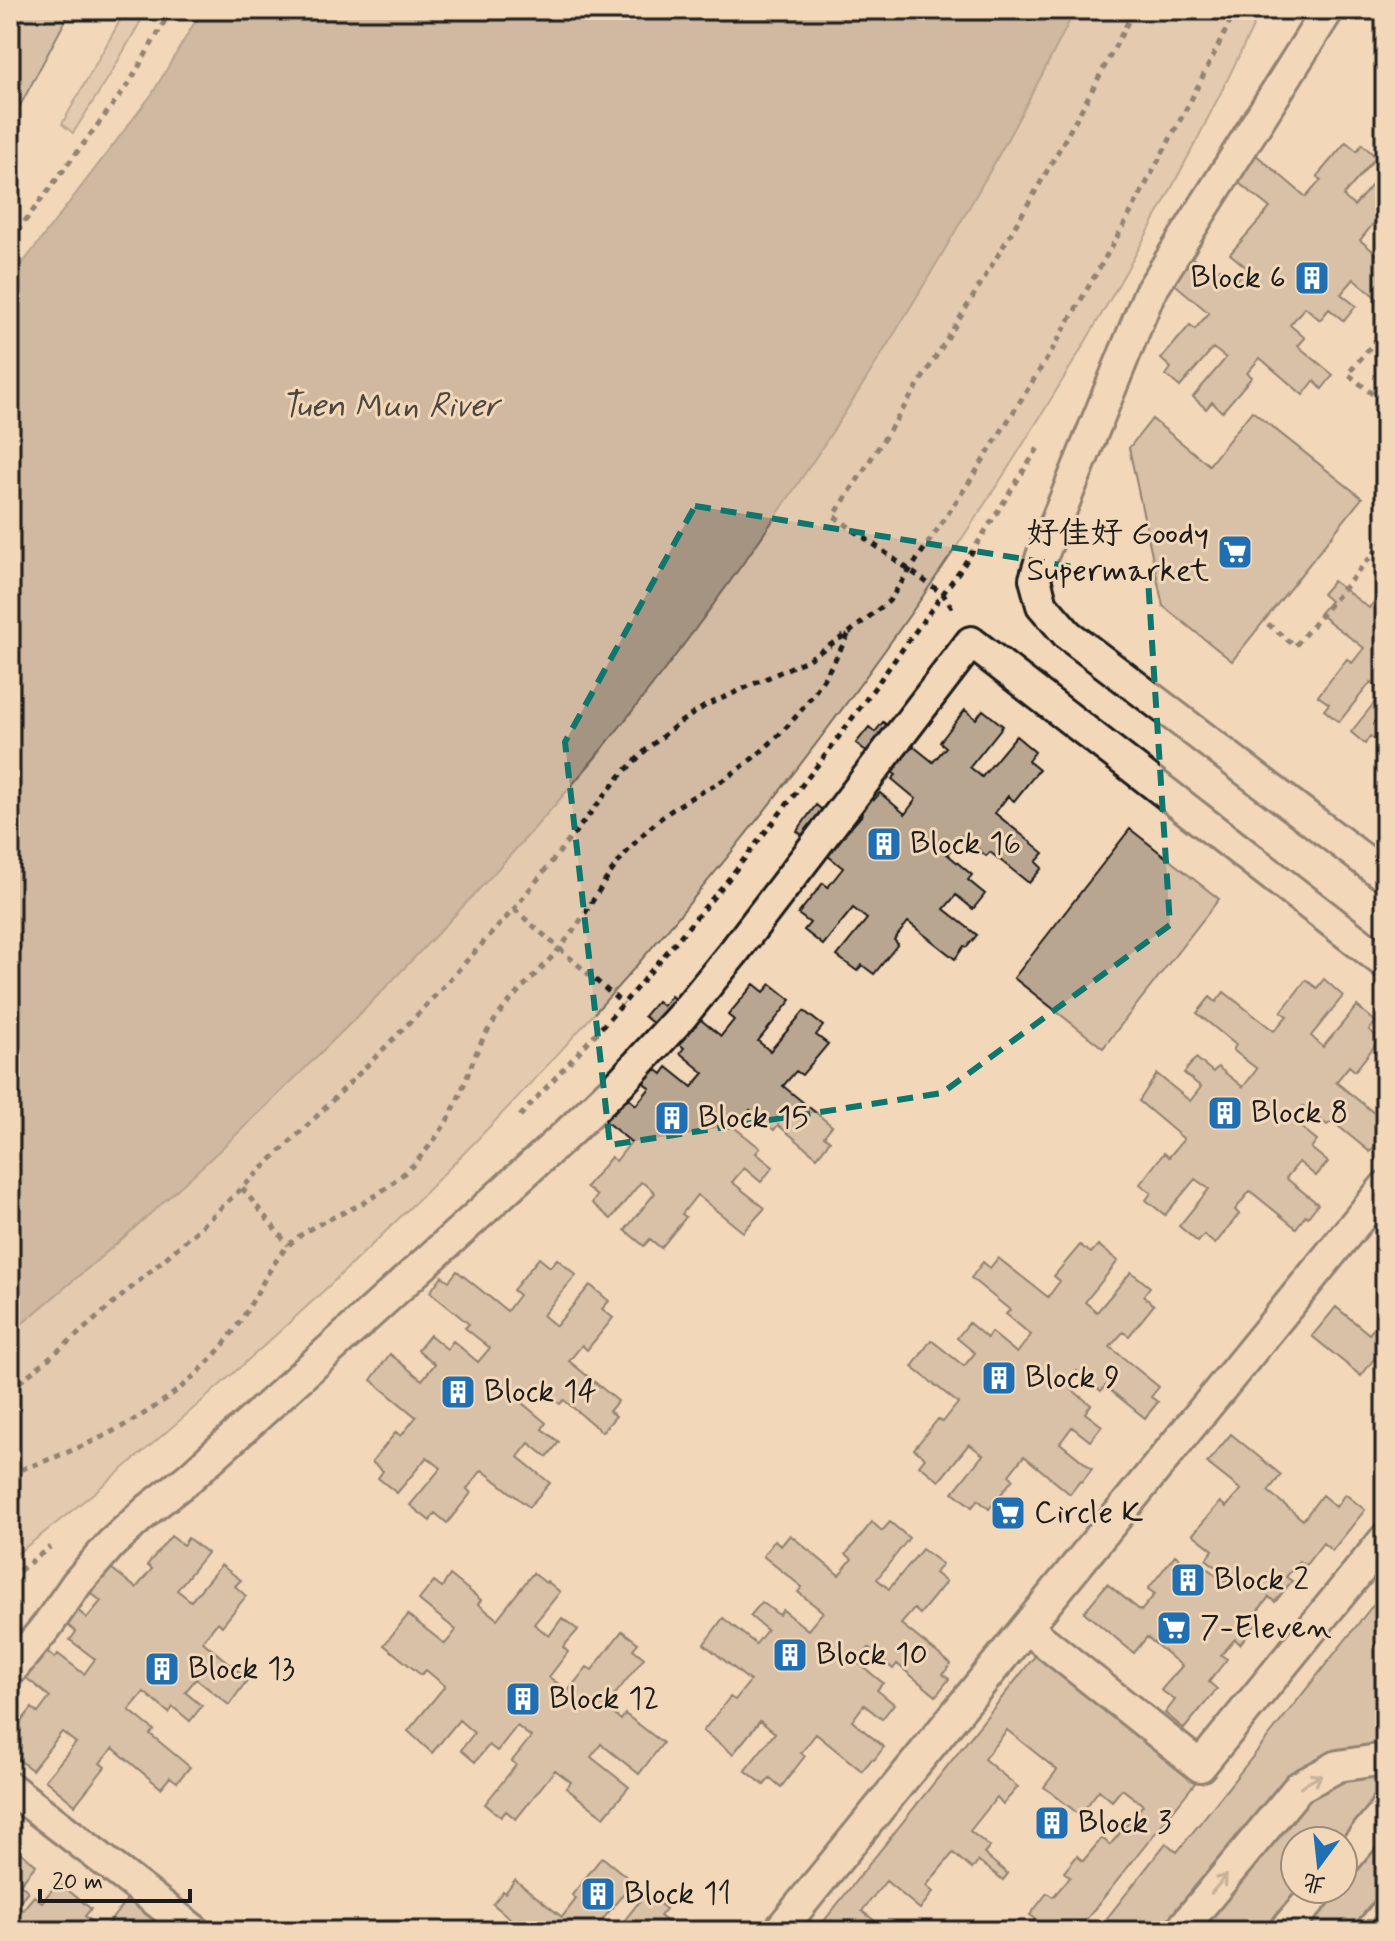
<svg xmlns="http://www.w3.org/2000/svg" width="1395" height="1941" font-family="Mynerve,'LXGW WenKai TC',sans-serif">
  <rect width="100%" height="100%" fill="#f2d7b9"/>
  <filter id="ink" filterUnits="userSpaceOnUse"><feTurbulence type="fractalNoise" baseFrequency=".0125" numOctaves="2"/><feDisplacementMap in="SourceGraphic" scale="16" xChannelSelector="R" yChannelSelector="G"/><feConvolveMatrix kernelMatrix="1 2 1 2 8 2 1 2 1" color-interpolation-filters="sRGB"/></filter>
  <g filter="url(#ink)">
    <path fill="#d2bba2" stroke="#776c5f" stroke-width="2" d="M126,10H147L110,75L73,133L62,124Z
      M1075,10H1261C1033,494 708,932 317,1297C219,1388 117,1478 10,1559V1334L123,1238L246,1125L365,1009L480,888L591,763L677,653L759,540L990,171Z"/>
    <path fill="#a69482" stroke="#6f6459" stroke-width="2" d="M202,10H1075C1037,87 995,163 952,237C846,420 726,598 592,761C543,821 490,878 437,934C336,1040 231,1143 122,1239C85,1271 47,1302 10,1334V280L152,94Z"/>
    <path fill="#b9a690" stroke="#1c1c1c" stroke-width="2" fill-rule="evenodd" d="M14,10H71L12,121L10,120V18Z
      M1346,142L1357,151L1362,144L1376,157L1343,196L1354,206L1385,170V219L1378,228L1373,224L1360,240L1385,261V305L1354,279L1341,294L1356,306L1344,321L1329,309L1320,320L1305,307L1290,325L1305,338L1298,346L1333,375L1322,389L1314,381L1303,395L1260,358L1247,373L1252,377L1222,412L1212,402L1206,409L1193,397L1226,358L1213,348L1180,387L1166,375L1171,368L1161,359L1190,325L1195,329L1209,313L1158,270L1178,246L1213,275L1220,268L1236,281L1247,268L1230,254L1270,208L1234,179L1255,154L1306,197L1321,180L1317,176Z
      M1252,411L1362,498L1232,661L1163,606L1129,448L1152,419L1209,465Z
      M1333,581L1369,608L1376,600L1385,608V742L1382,746L1370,736L1365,744L1351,732L1383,692L1371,682L1339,722L1324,710L1329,704L1318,696L1347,659L1352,663L1364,648L1319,614L1330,601L1322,594Z
      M965,710L976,719L983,710L1003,726L970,767L982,777L1016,736L1035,752L1028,761L1039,770L1014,801L1008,796L995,813L1044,853L1036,862L1042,868L1029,883L990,852L986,856L962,836L947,854L972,875L968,880L985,894L973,909L956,895L944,909L977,935L967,947L964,946L955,959L908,922L894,940L898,944L874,974L862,965L857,971L837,956L867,919L853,908L823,945L804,930L810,923L798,914L823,883L828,887L843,868L797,831L816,805L848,831L862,815L845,801L856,787L874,800L880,793L905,814L916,799L892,779L896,775L856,743L869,727L875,732L883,722L933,762L946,747L940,742Z
      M1130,829L1219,899L1103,1048L1014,978Z
      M1324,979L1343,996L1311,1036L1323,1047L1357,1006L1376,1022L1369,1030L1380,1039L1355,1071L1349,1066L1336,1082L1385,1122L1377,1132L1383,1137L1370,1152L1332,1121L1327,1125L1303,1106L1292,1120L1317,1140L1311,1148L1328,1162L1316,1176L1299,1162L1286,1178L1318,1204L1308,1217L1306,1215L1296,1228L1250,1191L1235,1210L1239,1214L1215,1244L1204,1235L1198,1242L1179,1226L1209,1189L1195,1179L1165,1215L1146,1200L1151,1193L1140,1184L1164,1153L1169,1157L1184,1139L1139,1101L1157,1074L1190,1101L1201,1087L1184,1073L1196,1058L1213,1072L1218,1067L1243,1087L1257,1069L1233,1050L1236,1045L1197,1013L1210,997L1216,1002L1224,992L1274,1031L1287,1016L1281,1012L1306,980L1317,988Z
      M754,984L764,992L771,984L791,1000L758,1041L770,1051L804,1011L823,1026L816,1035L828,1044L802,1075L796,1071L783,1086L832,1126L824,1136L830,1141L817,1157L778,1125L774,1130L750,1110L735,1128L760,1148L756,1153L773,1167L761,1182L744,1168L732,1182L765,1208L743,1232L697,1195L682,1214L686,1217L661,1248L650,1239L644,1246L625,1230L655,1193L649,1187L641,1182L611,1219L592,1203L597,1196L586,1187L611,1157L616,1161L631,1142L585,1105L604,1078L636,1105L650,1088L632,1074L644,1060L662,1074L667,1067L692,1087L704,1073L680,1053L684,1048L644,1016L657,1001L663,1006L671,996L721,1036L734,1020L728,1015Z
      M1080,1245L1091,1253L1098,1245L1118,1261L1085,1302L1097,1312L1131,1272L1150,1287L1143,1296L1154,1305L1129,1336L1123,1332L1110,1347L1159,1387L1151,1397L1158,1402L1145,1418L1105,1386L1101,1391L1077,1371L1065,1384L1091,1405L1085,1413L1102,1426L1090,1441L1072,1427L1060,1443L1092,1469L1082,1482L1080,1481L1070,1494L1024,1456L1009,1475L1013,1479L989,1509L978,1500L972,1507L953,1492L983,1455L969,1444L939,1481L919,1465L925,1458L914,1449L938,1419L943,1422L958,1403L912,1367L931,1340L964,1366L975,1353L957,1338L969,1323L987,1338L991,1332L1017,1353L1031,1335L1006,1314L1010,1310L971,1278L983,1262L990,1268L998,1258L1048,1297L1060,1281L1054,1276Z
      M539,1258L550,1267L557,1259L576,1275L543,1315L556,1326L590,1285L609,1301L602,1309L613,1318L587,1350L582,1345L569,1361L618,1401L609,1411L616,1416L602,1432L564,1400L560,1404L535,1385L521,1402L546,1423L542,1429L559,1442L547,1457L529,1443L518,1457L550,1483L529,1507L482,1470L467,1489L471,1493L447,1523L435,1513L430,1521L410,1505L441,1468L427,1457L397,1493L378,1478L383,1471L372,1462L396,1432L401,1436L416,1417L371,1380L390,1354L422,1380L435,1364L418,1350L430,1335L447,1349L453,1341L478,1362L490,1348L465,1328L469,1324L430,1292L442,1276L449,1281L457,1271L507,1311L519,1295L513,1290Z
      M1385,1300V1368L1374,1359L1361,1376L1312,1336L1336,1307L1369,1334L1383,1317L1376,1312Z
      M1231,1434L1281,1475L1268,1491L1303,1520L1322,1495L1336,1507L1345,1494L1365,1510L1332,1551L1323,1543L1305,1566L1299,1561L1286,1577L1292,1581L1275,1602L1269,1597L1251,1619L1257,1623L1240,1644L1235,1639L1221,1655L1227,1659L1209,1682L1217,1689L1184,1729L1165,1713L1175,1700L1161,1690L1182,1666L1147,1637L1134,1653L1084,1612L1107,1584L1141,1611L1155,1594L1148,1589L1175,1555L1195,1572L1202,1564L1225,1583L1230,1578L1206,1559L1213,1550L1193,1534L1220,1502L1226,1507L1241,1490L1207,1463Z
      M872,1522L882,1531L890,1522L909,1538L877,1579L889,1589L922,1549L942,1564L935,1573L946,1582L920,1614L914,1609L901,1624L951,1664L943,1674L949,1679L936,1696L897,1664L893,1669L869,1648L857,1662L883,1683L877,1690L894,1704L882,1719L864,1705L852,1721L884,1747L874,1760L872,1759L862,1771L816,1734L801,1753L805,1756L781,1787L770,1778L764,1785L745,1770L775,1733L760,1721L733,1754L703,1731L730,1697L735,1700L750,1681L704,1644L723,1618L756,1644L767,1630L750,1616L762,1602L779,1615L783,1610L808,1630L823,1612L798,1592L802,1587L763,1556L775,1540L781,1546L790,1535L839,1575L852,1559L846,1554Z
      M171,1536L183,1545L188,1538L207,1553L177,1590L191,1601L221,1565L241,1580L235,1586L246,1596L222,1626L218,1622L202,1641L248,1679L229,1705L196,1679L185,1692L202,1706L190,1721L173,1707L169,1713L144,1692L129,1710L154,1730L150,1734L190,1767L177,1782L170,1777L161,1788L113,1748L100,1763L105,1767L75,1805L45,1780L76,1743L62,1732L32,1770L10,1753V1735L32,1708L38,1713L50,1697L10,1665V1634L16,1626L55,1658L58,1654L84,1674L95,1659L70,1640L76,1632L59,1618L70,1604L87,1618L101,1601L68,1575L90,1551L136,1588L152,1569L147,1565Z
      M533,1573L546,1583L547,1581L560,1592L534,1624L549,1636L562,1618L578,1630L563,1647L568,1652L549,1677L568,1691L587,1667L592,1670L622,1631L638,1643L633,1649L644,1658L605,1707L621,1720L625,1714L663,1743L639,1774L601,1744L591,1757L629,1787L604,1817L566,1788L571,1782L555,1770L516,1819L506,1811L501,1817L485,1804L516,1765L512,1761L531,1737L517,1726L497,1751L489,1745L475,1762L461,1750L474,1733L459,1720L432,1753L408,1731L445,1686L426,1670L421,1675L384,1645L408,1615L445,1644L451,1637L456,1630L419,1600L434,1581L442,1587L450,1575L481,1600L478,1604L497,1619Z
      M1385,1590V1931H1097L1166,1843L1177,1852ZM1295,1841H1343V1889H1295Z
      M1039,1651L1199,1778L1077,1931H816Z
      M1007,1730L1057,1770L1044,1787L1080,1815L1099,1790L1112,1801L1122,1789L1143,1805L1110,1845L1102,1838L1083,1861L1077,1856L1064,1872L1070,1877L1053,1897L1047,1893L1030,1915L1036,1919L1026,1931H888L862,1911L886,1881L920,1909L933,1892L926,1886L953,1853L972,1869L979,1861L1003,1880L1008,1874L984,1854L990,1847L970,1831L997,1797L1003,1804L1018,1787L984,1759Z
      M10,1844L36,1865L20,1884L28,1891L10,1913Z
      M602,1857L633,1882L603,1919L617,1930L646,1893L666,1909L660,1916L672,1925L667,1931H525L493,1904L503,1891L505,1893L515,1880L562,1917L576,1899L572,1895Z
      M58,1882L91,1909L85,1916L103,1930L130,1896L159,1920L150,1931H10V1916L15,1919L34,1896L42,1902Z"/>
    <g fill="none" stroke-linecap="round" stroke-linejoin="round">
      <defs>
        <path id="service" d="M1328,10L1149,294L1042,556L1035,579L1042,605L1068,635L1385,876
          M1027,1628L1200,1766L1385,1539
          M10,1671L47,1626L77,1583L111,1544L149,1509L189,1478L568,1133L624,1079L681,1017L733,953L971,642L1385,963
          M10,1788L195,1931
          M1343,1862L1384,1813L1385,1809
          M779,1931L1385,1187
          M1180,1931L1299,1787L1338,1766L1385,1759
          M1284,1931L1320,1889
          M1371,1931L1385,1914"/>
      </defs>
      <use href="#service" stroke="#1c1c1c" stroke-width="36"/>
      <path stroke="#1c1c1c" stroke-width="5" stroke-dasharray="6 6" stroke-linecap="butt" d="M10,241L130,82L171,10
        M1385,329L1348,374L1385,404
        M952,608L943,594L834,516C941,352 1045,185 1134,10
        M1268,624L1295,646L1385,540
        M514,909L623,1004
        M520,1116L623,1004L727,881L827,753L963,566L1038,448
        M242,1188L288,1245
        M10,1390L77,1335L199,1229L316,1117L419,1013L514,909L620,776L648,748L679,723L705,706L807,660L850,632L889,601L972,478L1051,352L1124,225L1192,98L1236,10
        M10,1473C97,1445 185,1404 237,1326C255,1301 265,1272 286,1248C305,1227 334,1218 359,1205C379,1195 397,1180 413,1165C431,1146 448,1123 458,1099C468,1077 474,1053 487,1032C510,994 541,973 567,939C586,915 599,887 618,863C636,839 660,816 686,801C698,793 711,788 723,780C784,739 816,699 849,633
        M10,1578L50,1547"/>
      <use href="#service" stroke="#f2d7b9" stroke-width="30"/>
    </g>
    <defs><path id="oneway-shaft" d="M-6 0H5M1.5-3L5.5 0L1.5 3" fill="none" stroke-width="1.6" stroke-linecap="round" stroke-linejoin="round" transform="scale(2)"/></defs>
    <g stroke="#928372">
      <use href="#oneway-shaft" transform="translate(1311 1781) rotate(-29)"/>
      <use href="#oneway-shaft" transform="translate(1219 1884) rotate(-50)"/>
    </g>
  </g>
  <path d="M0 0H1395V1941H0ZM695,506L1148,579L1170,925L942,1093L610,1145L565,742Z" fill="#f2d7b9" fill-opacity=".55" fill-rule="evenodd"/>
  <path fill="none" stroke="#0f766e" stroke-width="6" stroke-dasharray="16 10" stroke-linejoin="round" d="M695,506L1148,579L1170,925L942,1093L610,1145L565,742Z"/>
  <defs>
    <symbol id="building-square" viewBox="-11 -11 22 22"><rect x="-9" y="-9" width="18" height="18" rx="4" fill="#1f6fb2" stroke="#f2d7b9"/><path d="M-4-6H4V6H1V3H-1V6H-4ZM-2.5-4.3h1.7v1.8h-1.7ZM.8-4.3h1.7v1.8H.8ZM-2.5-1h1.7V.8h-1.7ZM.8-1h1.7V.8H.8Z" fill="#fff"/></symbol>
    <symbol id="supermarket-square" viewBox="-11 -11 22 22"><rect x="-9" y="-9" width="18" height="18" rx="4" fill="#1f6fb2" stroke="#f2d7b9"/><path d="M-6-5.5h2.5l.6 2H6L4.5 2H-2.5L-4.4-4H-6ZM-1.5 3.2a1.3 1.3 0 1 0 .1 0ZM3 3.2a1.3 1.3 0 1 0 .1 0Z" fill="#fff"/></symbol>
  </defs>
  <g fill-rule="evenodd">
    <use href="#building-square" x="1292" y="258" width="40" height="40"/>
    <use href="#supermarket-square" x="1215" y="532" width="40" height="40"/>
    <use href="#building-square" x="864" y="824" width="40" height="40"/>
    <use href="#building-square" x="1205" y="1093" width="40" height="40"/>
    <use href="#building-square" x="652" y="1098" width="40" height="40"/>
    <use href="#building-square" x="979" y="1358" width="40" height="40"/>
    <use href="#building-square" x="438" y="1372" width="40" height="40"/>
    <use href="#supermarket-square" x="988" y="1493" width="40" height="40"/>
    <use href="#building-square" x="1168" y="1560" width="40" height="40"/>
    <use href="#supermarket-square" x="1154" y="1608" width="40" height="40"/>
    <use href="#building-square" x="770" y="1635" width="40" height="40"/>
    <use href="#building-square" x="142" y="1649" width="40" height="40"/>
    <use href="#building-square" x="503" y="1679" width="40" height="40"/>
    <use href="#building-square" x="1032" y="1803" width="40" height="40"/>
    <use href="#building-square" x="578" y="1874" width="40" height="40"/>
  </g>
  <g text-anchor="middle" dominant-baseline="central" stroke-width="6" stroke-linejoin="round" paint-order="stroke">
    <g font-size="32" fill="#1c1c1c" stroke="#f2d7b9" text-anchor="start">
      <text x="1286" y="278" text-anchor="end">Block 6</text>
      <text x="1209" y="534" text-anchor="end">好佳好 Goody<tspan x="1209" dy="37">Supermarket</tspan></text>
      <text x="910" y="844">Block 16</text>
      <text x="1251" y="1113">Block 8</text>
      <text x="698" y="1118">Block 15</text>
      <text x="1025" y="1378">Block 9</text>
      <text x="484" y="1392">Block 14</text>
      <text x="1034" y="1513">Circle K</text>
      <text x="1214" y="1580">Block 2</text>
      <text x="1200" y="1628">7-Eleven</text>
      <text x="816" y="1655">Block 10</text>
      <text x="188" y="1669">Block 13</text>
      <text x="549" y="1699">Block 12</text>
      <text x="1078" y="1823">Block 3</text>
      <text x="624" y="1894">Block 11</text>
    </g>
    <g font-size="34" font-style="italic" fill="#4c4640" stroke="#f2d7b9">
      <text x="390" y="406">Tuen Mun River</text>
    </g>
  </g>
  <rect width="1395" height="1941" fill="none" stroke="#f2d7b9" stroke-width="40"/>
  <rect x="20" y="20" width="1355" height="1901" fill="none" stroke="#1c1c1c" stroke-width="3" filter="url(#ink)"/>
  <g transform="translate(1319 1865) rotate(195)"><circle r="38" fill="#f2d7b9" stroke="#9c8c7a" stroke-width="2"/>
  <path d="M0-6L14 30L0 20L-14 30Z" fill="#1f6fb2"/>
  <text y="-12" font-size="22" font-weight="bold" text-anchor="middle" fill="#1c1c1c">北</text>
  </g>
  <path d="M40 1889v12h150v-12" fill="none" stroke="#1c1c1c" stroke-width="4"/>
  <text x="52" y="1889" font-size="24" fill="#1c1c1c" stroke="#f2d7b9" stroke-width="6" paint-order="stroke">20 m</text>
</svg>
